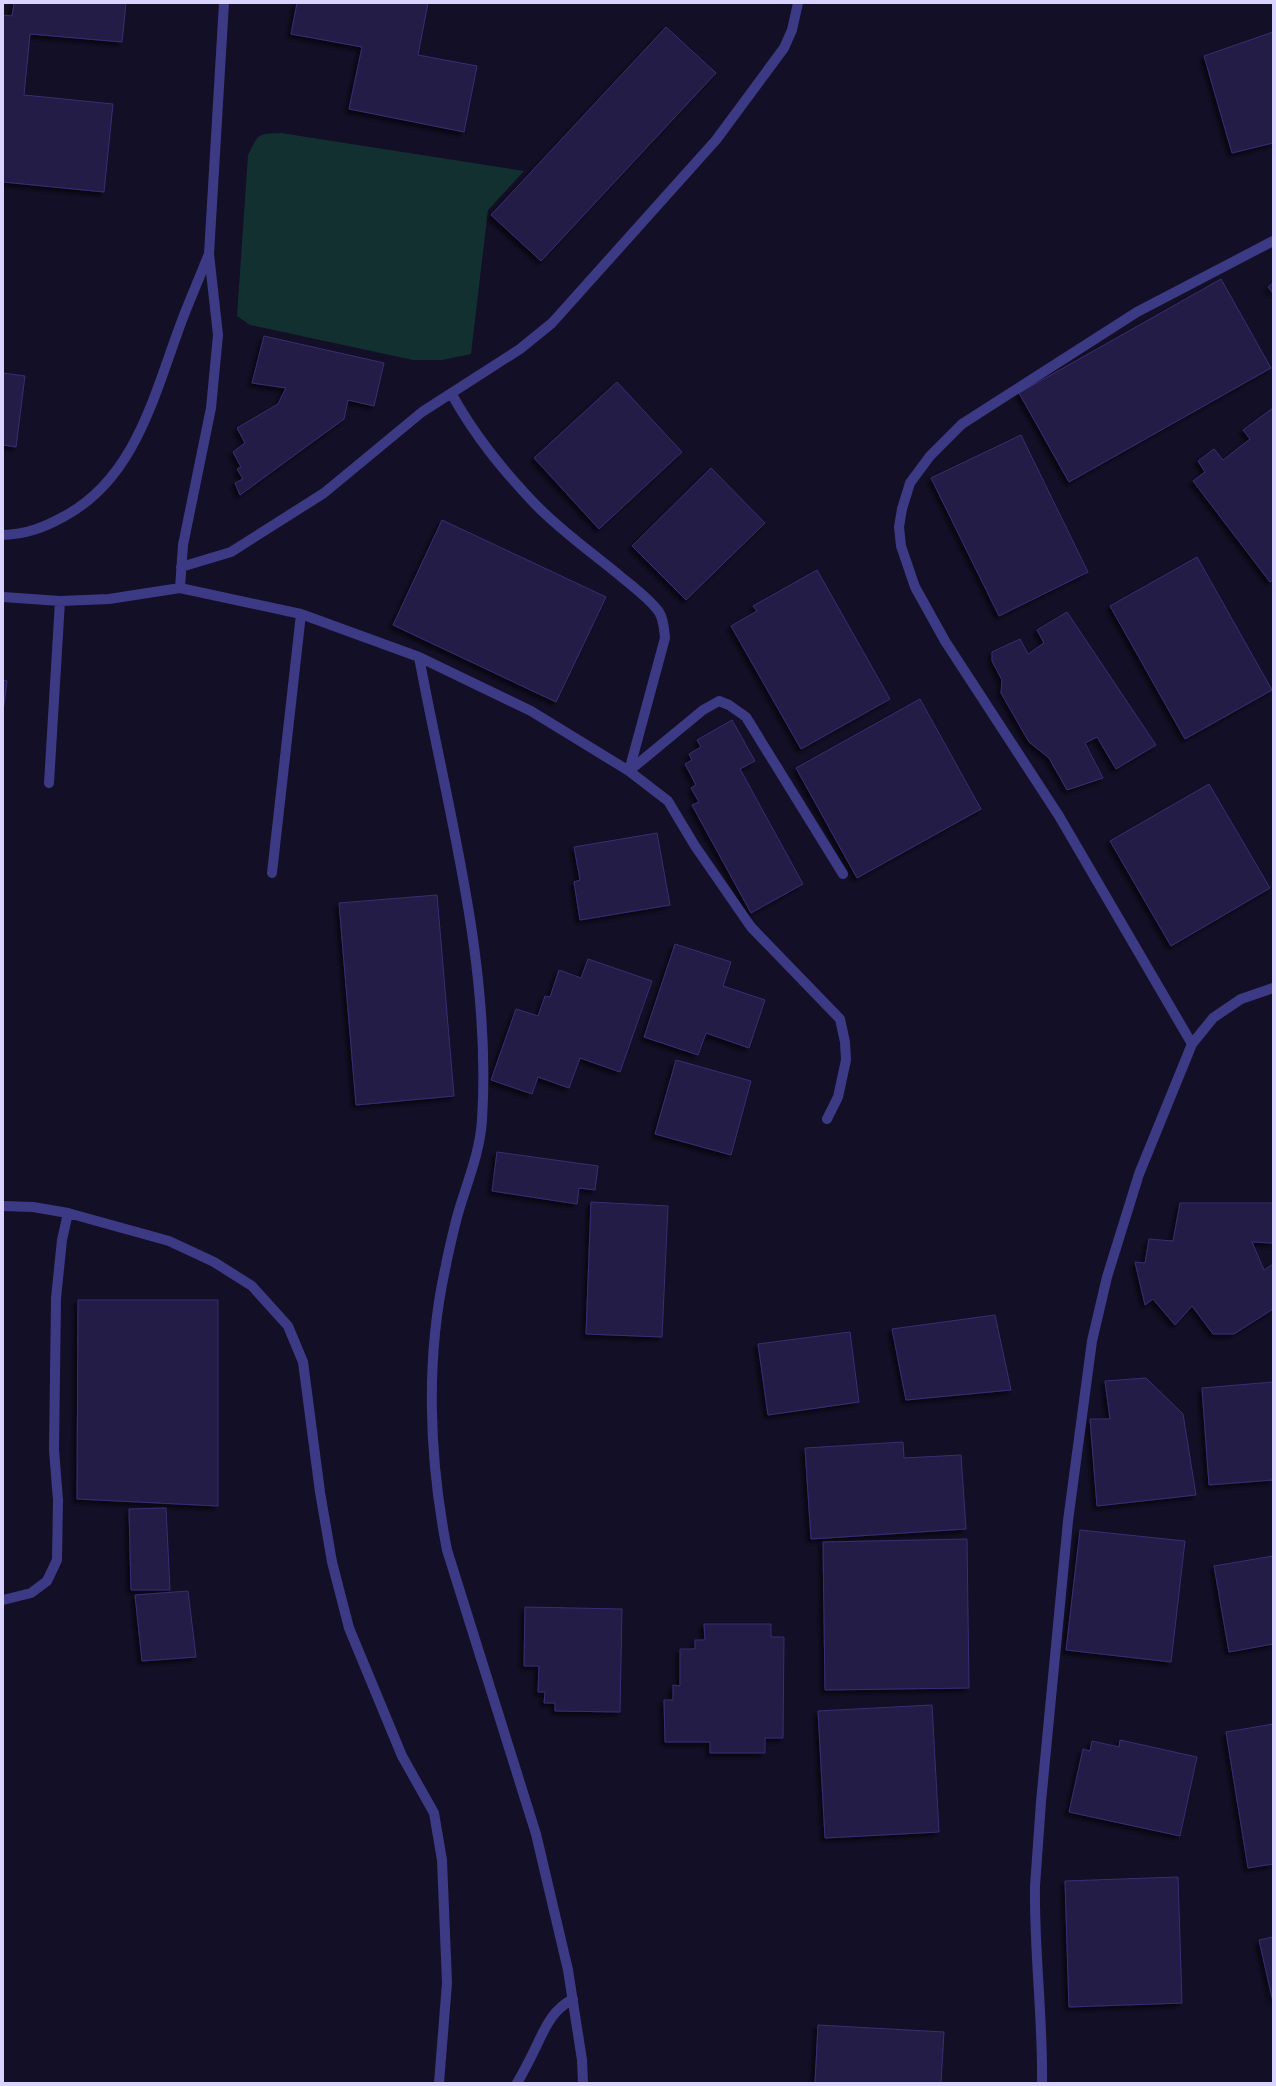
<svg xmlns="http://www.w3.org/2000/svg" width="1276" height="2086" font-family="Manrope,sans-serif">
  <defs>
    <filter id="shadow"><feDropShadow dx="-3.5" dy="3.5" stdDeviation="2" flood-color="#0009"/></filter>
  </defs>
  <rect width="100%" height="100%" fill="#130f26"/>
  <path fill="#12302f" d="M281,133L524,171L488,210L471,354L442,360H413L250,325L237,316L248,155C259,133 257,134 281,133Z"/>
  <path fill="#241b47" stroke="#3b2d73" filter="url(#shadow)" d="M14,3H126L122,42L30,34L24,95L113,104L104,192L3,182V15L12,16Z
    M297,3H428L418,55L477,66L464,132L349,109L362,47L291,34Z
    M666,27L716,73L541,261L491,215Z
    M1273,32V143L1232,153L1204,56Z
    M1221,279L1271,368L1069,482L1019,393Z
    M1273,283V293L1268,287Z
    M264,336L384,363L374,406L348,400L344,419L240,495L235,483L243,479L237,469L241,467L233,452L245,443L237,428L278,404L286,388L252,383Z
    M3,373L25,376L16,447L3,445Z
    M617,382L682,452L599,529L534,458Z
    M1273,408V580L1270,582L1193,481L1205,472L1198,461L1214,449L1223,460L1250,439L1243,430Z
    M1021,435L1088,572L999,616L931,478Z
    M711,468L765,523L686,600L632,546Z
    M442,520L606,597L556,702L393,625Z
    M1197,557L1272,690L1185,739L1110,606Z
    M817,570L890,699L801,749L731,626L757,611L753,606Z
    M1067,612L1156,745L1116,769L1097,737L1085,743L1103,778L1067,790L1049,758L1029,742L1001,693L1002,680L992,661V652L1020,639L1028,654L1044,643L1037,630Z
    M3,680L7,681L3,712Z
    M920,699L981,809L857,878L796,768Z
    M732,720L755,761L740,769L803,884L751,913L692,805L699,802L691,788L696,785L685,764L692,760L689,754L701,747L697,740Z
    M1209,784L1270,888L1171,946L1110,841Z
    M657,833L670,905L580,920L574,882L580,880L574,847Z
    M437,895L454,1096L356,1105L339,903Z
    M675,944L731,962L723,986L765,1000L749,1048L706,1033L698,1055L644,1037Z
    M588,959L652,981L620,1072L580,1058L569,1088L538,1077L532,1094L491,1080L516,1009L538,1016L545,996L550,997L559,970L581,978Z
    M676,1060L751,1081L731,1155L655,1134Z
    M497,1152L598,1166L595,1190L579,1188L577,1204L492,1191Z
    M591,1202L668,1206L662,1337L586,1334Z
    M1180,1203H1273V1243L1252,1242L1264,1270L1273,1264V1309L1234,1334H1213L1192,1306L1175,1325L1153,1299L1145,1305L1135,1262L1145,1263L1149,1239L1173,1241Z
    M78,1300H218V1506L77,1499Z
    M995,1315L1011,1390L906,1400L892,1329Z
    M850,1332L859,1402L768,1415L758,1344Z
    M1146,1378L1183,1414L1196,1495L1097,1506L1090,1419H1110L1105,1381Z
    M1273,1382V1480L1209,1485L1202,1388Z
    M903,1442L904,1458L961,1455L966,1529L811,1539L805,1448Z
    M166,1508L170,1590H131L129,1509Z
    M1080,1530L1185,1541L1171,1662L1066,1650Z
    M967,1539L969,1688L825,1690L823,1542Z
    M1273,1556V1644L1229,1652L1214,1566Z
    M188,1591L196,1657L142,1661L135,1595Z
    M525,1607L622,1609L620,1712L555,1711V1703H544L545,1692H538L539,1666H524Z
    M704,1624H771V1637H784L783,1738H765V1753H710V1742H665L664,1700H673V1685L680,1686V1649H695V1640H705Z
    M932,1705L939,1832L825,1838L818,1711Z
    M1273,1724V1864L1248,1868L1226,1732Z
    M1120,1740L1197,1757L1180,1836L1069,1812L1083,1749L1090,1751L1092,1741L1119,1747Z
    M1178,1877L1182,2003L1069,2007L1065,1881Z
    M1273,1937V2002L1259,1940Z
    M818,2025L944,2032L941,2083H815Z"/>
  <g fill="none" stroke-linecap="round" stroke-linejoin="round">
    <path stroke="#3d3a85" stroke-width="10" d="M451,393C475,436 501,468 535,504C560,530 591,552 619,575C632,586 649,598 659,612C664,620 664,629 665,638L629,771
      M3,535C26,534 43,528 63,517C132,481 152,403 177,334C186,308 198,282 208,256
      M181,567L231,552L324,493L422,412L520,349L552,323L716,140L784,48L792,30L798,3
      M180,588L183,545L211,408L218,335L209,254L224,3
      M3,597L60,601L109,599L180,588L301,614L419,657C447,808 492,965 482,1120C480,1153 466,1185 457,1217C453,1233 449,1249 446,1265C425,1358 429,1458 447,1550L536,1834L568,1970L582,2060L583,2083
      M419,657L531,711L629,771L668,801L695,846L751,927L840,1019L845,1042L846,1060L838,1097L827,1119
      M629,771L703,710L719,701L729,705L746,717L843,874
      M49,783L60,601
      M272,873L301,614
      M1192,1044L1059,816L945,641L915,587L901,546L899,527L902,509L910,483L930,456L962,424L1137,312L1273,241
      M3,1206L33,1207L68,1213L169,1241L214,1262L252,1286L288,1326L303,1362L320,1492L332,1562L349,1628L402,1756L434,1813L442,1860L447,1983L439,2083
      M3,1600L31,1593L47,1581L57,1560L58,1500L54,1450L56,1298L62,1240L68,1213
      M517,2083C523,2073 528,2063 533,2053C544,2031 550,2011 573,1999
      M1042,2083C1043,2017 1034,1952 1035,1886L1041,1802L1068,1521L1092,1341L1107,1277L1139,1174L1192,1044L1213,1018L1241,999L1273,988"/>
  </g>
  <rect width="1276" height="2086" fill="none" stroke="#d9d4ff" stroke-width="8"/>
</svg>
